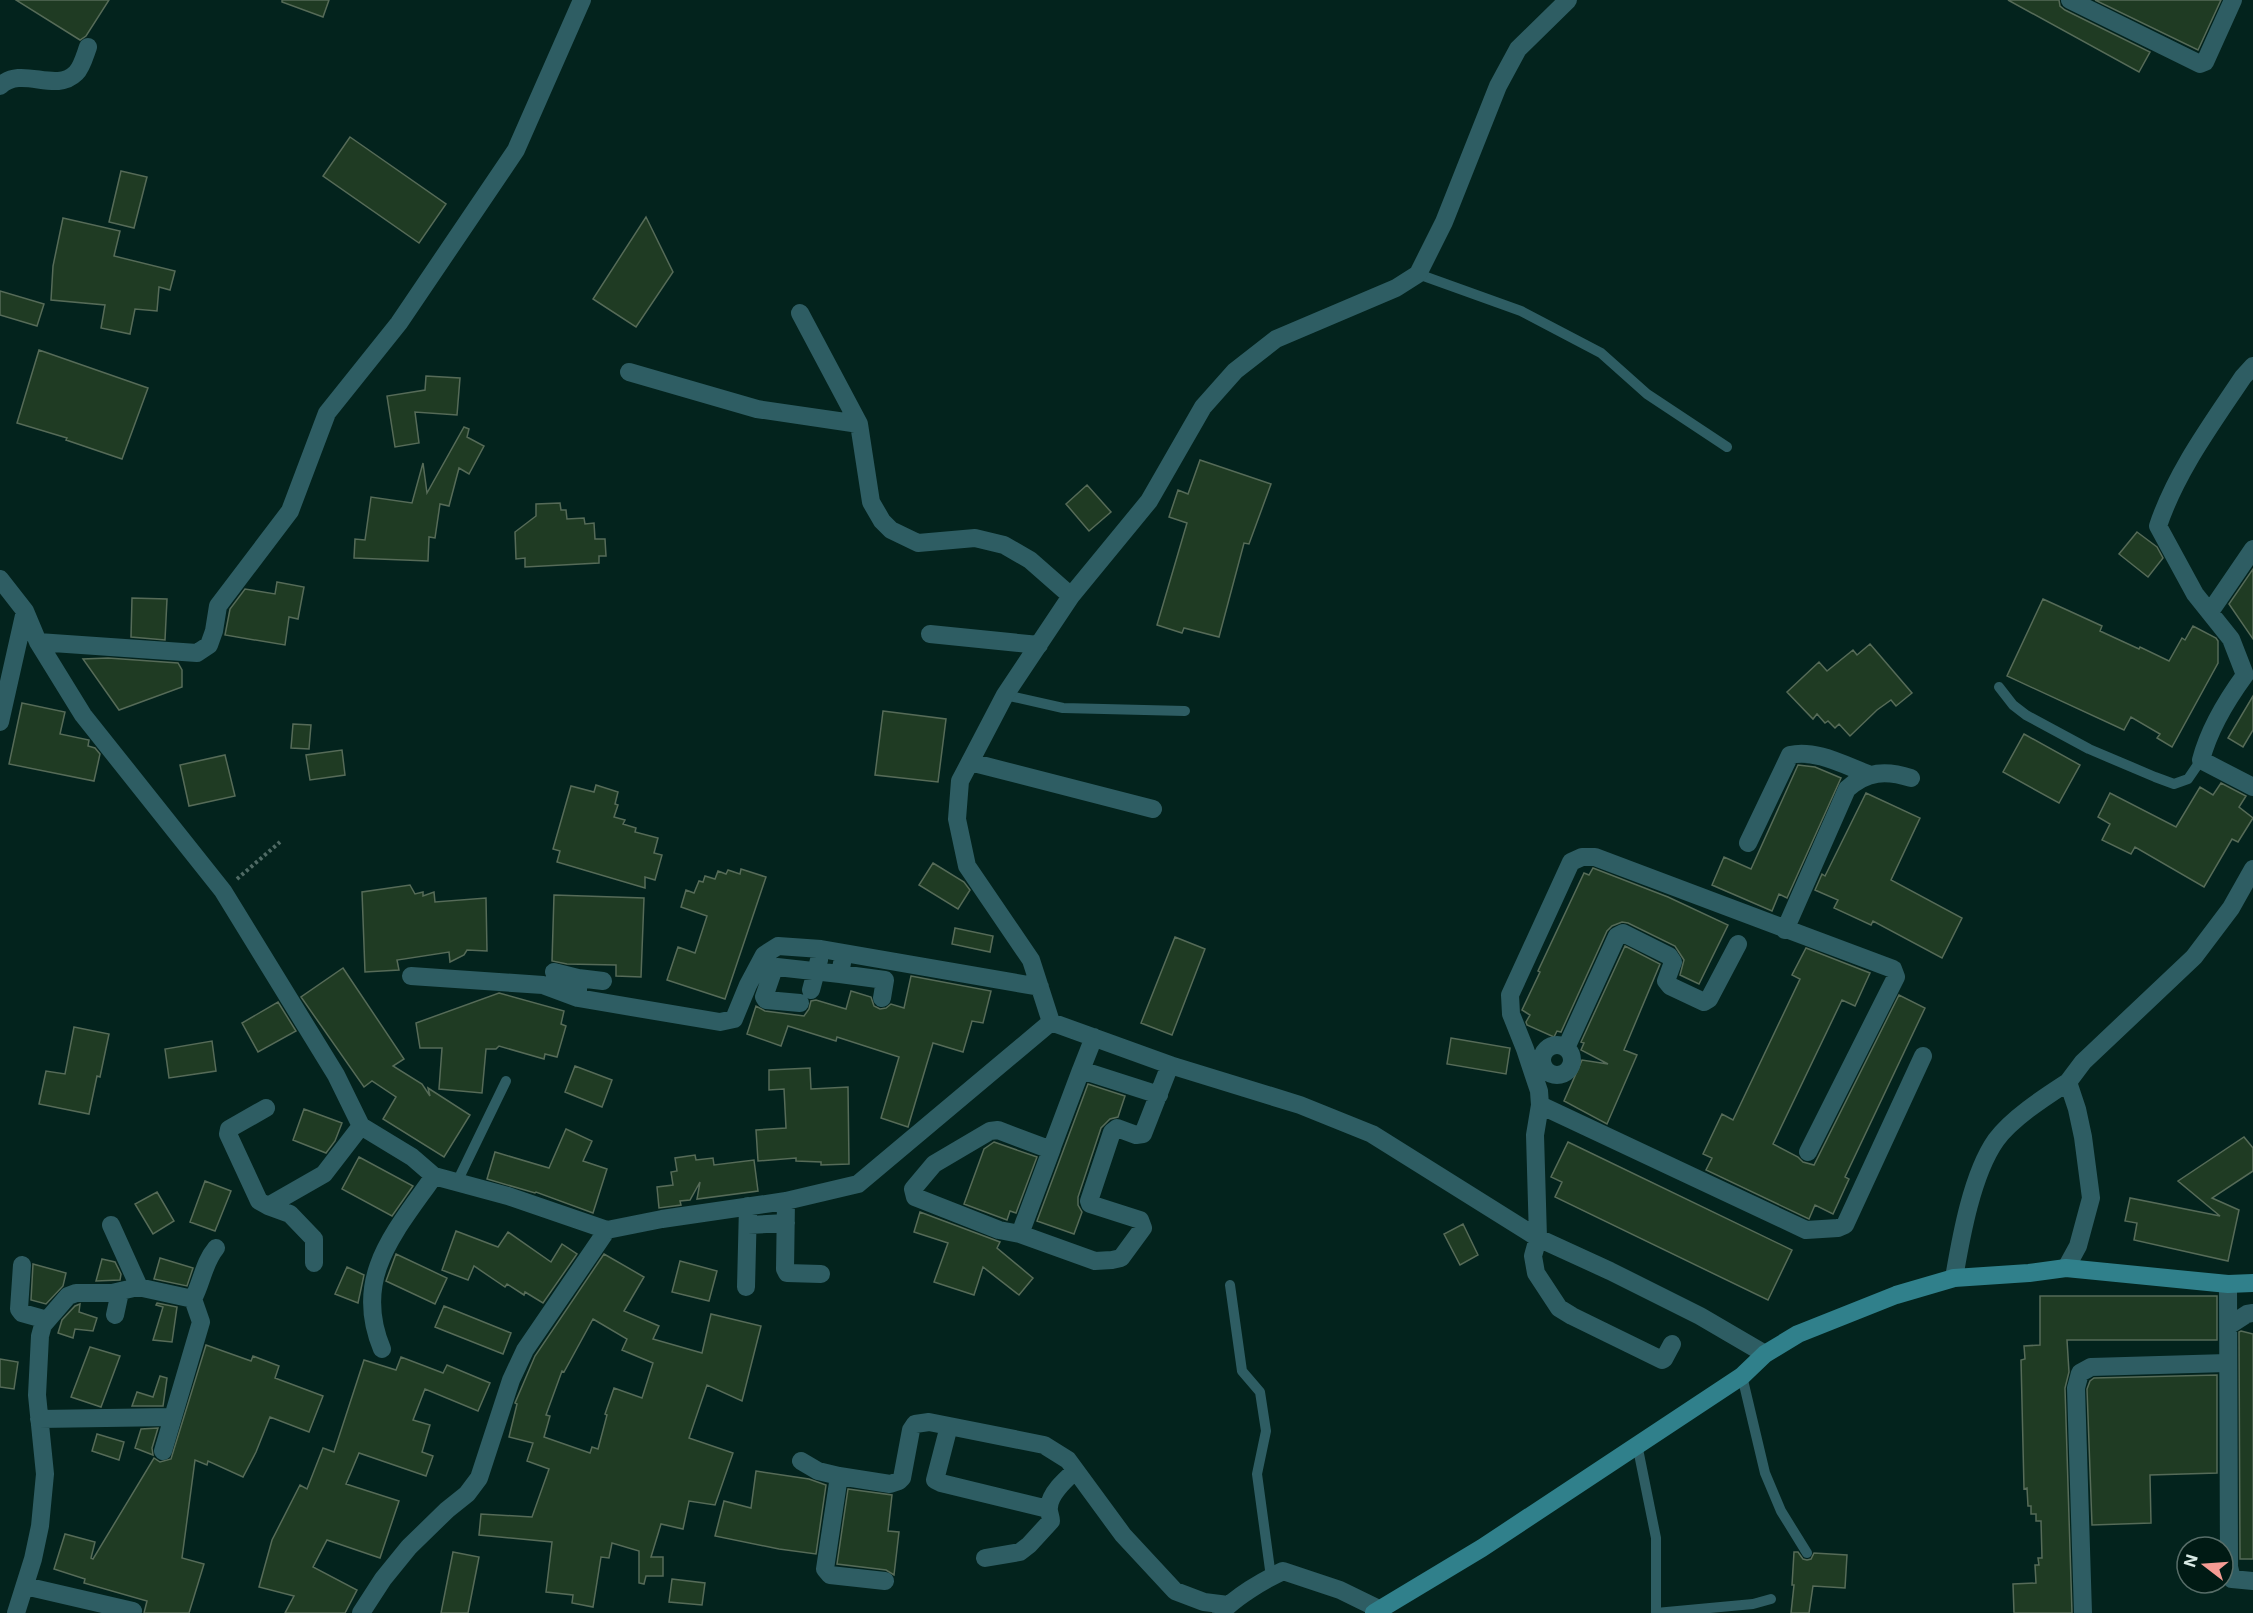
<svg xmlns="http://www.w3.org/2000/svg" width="2253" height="1613" font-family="Inter,sans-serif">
  <rect width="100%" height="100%" fill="#03231d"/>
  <path fill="#1f3b23" stroke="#566b58" stroke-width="1.5" fill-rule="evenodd" d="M16,0H109L86,36L80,40Z
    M282,0H329L323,17L282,2Z
    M2008,0H2059L2060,6L2065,10L2150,52L2139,72Z
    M2095,0H2221L2198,50Z
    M350,137L446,204L419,243L323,176Z
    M121,171L147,177L134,228L109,222Z
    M646,217L673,272L636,327L593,299Z
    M63,218L120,231L114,256L175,271L170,290L159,287L157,311L135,309L130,334L101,328L105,305L51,300L53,266Z
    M0,291L44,304L37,326L0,315Z
    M39,350L148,388L122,459L66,440L67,438L17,423Z
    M426,376L460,378L457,415L415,412L419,443L395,447L387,396L425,390Z
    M464,427L469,429L467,437L484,446L469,474L459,468L449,506L440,504L435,538L429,537L428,561L354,558L355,539L365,540L371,497L412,503L423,463L427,493Z
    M1200,460L1271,484L1249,544L1244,543L1219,637L1184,628L1182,633L1157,625L1187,523L1169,517L1178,490L1188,494Z
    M1087,485L1111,512L1089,531L1066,504Z
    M560,503L561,510H566L567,519L584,518L585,524L594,523L595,539H605L606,556H599V563L525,567V558L516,559L515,532L536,516V504Z
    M2137,532L2157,547L2163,558L2148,577L2119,554Z
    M2253,569V639L2229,604Z
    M277,582L304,587L298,619L289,617L285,645L225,635L230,609L245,589L275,594Z
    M132,598L167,599L165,640L131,637Z
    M2043,599L2102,626L2100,631L2139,649L2140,647L2169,661L2182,638L2185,640L2193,626L2216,638L2218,641V663L2172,747L2157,738L2160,734L2131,717L2124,730L2007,676Z
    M1870,644L1912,693L1896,706L1891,700L1877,710L1850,736L1839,724L1835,728L1828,721L1825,723L1817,714L1813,719L1787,692L1819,662L1827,671L1853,650L1857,655Z
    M108,658L178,663L182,670V687L119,710L83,659Z
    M2253,696V730L2243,747L2228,738Z
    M22,703L65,712L60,734L89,740L88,746L95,748L100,754L94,781L9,764Z
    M883,711L946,719L938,782L875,775Z
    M293,724L311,725L309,749L291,748Z
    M2024,734L2080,765L2059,803L2003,772Z
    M342,750L345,775L310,780L306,755Z
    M225,755L235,796L189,806L180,765Z
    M1798,765L1815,767L1841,778L1787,898L1779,894L1772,911L1712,885L1724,857L1751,869Z
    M2221,783L2246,796L2239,807L2253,818L2238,842L2232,839L2204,887L2135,847L2131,854L2102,840L2110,824L2098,817L2110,793L2176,827L2200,787L2213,795Z
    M596,785L618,792L615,804L618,805L614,817L625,820L623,824L636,828L635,832L658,838L654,853L662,855L655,880L645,877V888L557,862L560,851L553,849L571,786L594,792Z
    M1866,793L1920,818L1891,880L1962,918L1942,958L1873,921L1871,925L1834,908L1838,900L1815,890L1822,874L1825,876Z
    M933,863L964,882L970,890L958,909L919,885Z
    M1593,868L1668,897L1728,925L1699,984L1680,975L1684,960L1675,946L1628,923L1622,922L1612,926L1607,931L1561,1032L1557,1031L1554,1037L1527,1025L1526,1022L1530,1015L1522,1010L1540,972L1538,971L1584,873L1589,875Z
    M741,869L766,877L725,999L667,980L678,947L695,953L707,916L681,907L686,890L694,893L699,881L703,882L705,876L715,879L718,871L726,874L728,870L740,874Z
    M410,885L415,894L423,892V896L434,892L435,902L486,898L487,951L467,950L464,955L450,962L449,952L397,960L399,970L365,972L362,892Z
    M554,895L644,898L641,977L616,976V965L567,964L552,961Z
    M955,928L993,936L990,952L952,944Z
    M1175,937L1205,949L1172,1035L1141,1023Z
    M1625,946L1660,964L1624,1050L1637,1055L1607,1124L1564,1101L1582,1060L1608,1064L1581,1050L1584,1043L1581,1042Z
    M1806,948L1870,973L1855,1006L1842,1000L1773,1144L1798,1157L1803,1162L1814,1165L1899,995L1925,1008L1845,1177L1849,1179L1833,1214L1815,1205L1809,1219L1706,1170L1712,1158L1703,1154L1722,1114L1733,1120L1800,979L1792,975Z
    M343,968L404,1059L393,1066L422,1084L430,1096L428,1088L470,1115L444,1157L383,1119L396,1097L372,1081L364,1087L301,997Z
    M911,976L991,991L983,1023L972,1021L963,1052L933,1043L908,1127L881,1118L899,1057L837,1037L836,1041L788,1026L781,1046L747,1034L756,1006L765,1011L804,1016L809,1009L811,1001L816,1000L846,1009L851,991L871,997L874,1006L880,1009L886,1008L891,1004L904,1008Z
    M499,993L564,1011L561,1024L566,1026L557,1057L545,1054L544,1059L499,1046L496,1049H486L482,1093L439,1089L442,1048H420L416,1023Z
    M278,1002L296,1031L258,1052L242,1023Z
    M74,1027L109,1034L100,1077L97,1076L89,1114L39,1104L46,1071L65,1074Z
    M1451,1038L1510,1048L1506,1074L1447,1064Z
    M212,1041L216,1071L169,1078L165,1049Z
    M575,1066L612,1080L602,1107L565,1092Z
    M810,1068L811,1089L848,1087L849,1164L821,1165V1162L796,1161V1158L758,1161L756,1130L786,1128L784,1089L769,1090V1070Z
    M1088,1084L1125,1096L1118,1117L1110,1119L1101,1128L1078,1197V1205L1082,1212L1074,1234L1037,1221Z
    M304,1109L342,1123L335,1141L326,1153L293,1140Z
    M566,1129L592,1141L583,1161L607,1169L593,1213L536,1192L535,1193L487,1179L495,1152L549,1168Z
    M2244,1137L2253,1148V1171L2212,1198L2239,1210L2228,1261L2134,1240L2137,1223L2125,1221L2130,1198L2220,1216L2178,1181Z
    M994,1142L1037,1157L1016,1213L1010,1211L1007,1220L964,1204L984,1149Z
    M1568,1142L1792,1250L1768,1300L1555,1197L1562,1182L1551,1177Z
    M695,1155L696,1160L713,1158L714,1165L754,1160L758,1191L697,1199L700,1182L690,1200L680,1201L681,1205L659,1208L657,1187L673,1185L671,1172L677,1171L675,1158Z
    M359,1157L413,1186L392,1216L342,1189Z
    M205,1181L231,1191L215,1231L190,1222Z
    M157,1192L174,1221L153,1234L135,1204Z
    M920,1212L1000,1242L997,1248L1033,1278L1019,1295L983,1267L974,1295L934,1282L948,1243L914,1232Z
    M1463,1224L1478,1255L1460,1265L1444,1234Z
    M456,1231L498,1247L508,1232L551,1262L562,1244L577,1254L543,1303L525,1292L524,1295L507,1284L505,1287L474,1266L468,1280L442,1270Z
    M396,1254L447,1278L435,1304L386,1281Z
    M604,1254L644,1277L624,1311L659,1326L653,1339L702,1353L711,1314L761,1326L742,1401L707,1385L689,1438L733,1453L715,1505L689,1501L683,1529L661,1524L651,1557H663V1576H646L644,1584L639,1583V1551L612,1543L609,1558L601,1557L593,1607L572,1603L573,1595L546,1592L552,1542L479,1535L481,1514L532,1517L549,1469L527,1461L533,1443L509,1437L517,1404L515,1403L535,1356ZM593,1319L627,1339L622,1350L653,1363L642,1398L614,1388L605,1414L607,1415L598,1449L592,1447L590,1453L544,1437L550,1416L546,1415L562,1371L564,1372Z
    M160,1258L193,1268L187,1286L154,1279Z
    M102,1259L115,1262L121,1274L120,1280L96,1281Z
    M680,1261L717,1271L709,1301L672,1292Z
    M33,1264L66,1273L63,1286L46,1304L31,1300Z
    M347,1267L364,1275L358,1303L335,1294Z
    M2040,1296H2217V1340H2067L2069,1372L2065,1388L2072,1613H2014L2013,1584L2036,1583L2035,1565H2039L2038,1558H2042L2041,1521H2036V1514H2031V1506H2028L2027,1488L2024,1489L2021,1360L2025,1359L2024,1346L2040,1345Z
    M157,1303L177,1307L172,1342L153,1340L163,1307L156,1305Z
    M80,1304L79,1312L97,1318L93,1331L75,1329L73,1338L58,1333L62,1320L75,1306Z
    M444,1306L511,1333L503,1354L435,1327Z
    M2241,1331L2253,1334V1559H2240L2239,1332Z
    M206,1345L251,1361L253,1356L279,1366L275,1378L323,1396L309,1432L270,1417L256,1452L243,1477L208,1461L207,1465L195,1460L182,1558L204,1564L189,1613H144L147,1601L84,1583L85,1579L54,1569L65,1534L95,1542L91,1558L93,1559L154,1458L160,1462L171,1459Z
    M90,1347L120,1356L101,1407L71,1397Z
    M401,1357L443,1373L447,1365L490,1383L478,1411L425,1389L413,1420L430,1425L422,1452L433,1456L426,1476L359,1453L346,1484L399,1501L380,1558L327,1540L313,1567L357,1590L345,1613H285L294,1596L259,1587L272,1540L300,1485L307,1489L323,1448L334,1452L364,1360L396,1370Z
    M0,1359L18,1362L14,1389L0,1387Z
    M2217,1375V1473L2150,1475L2151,1523L2092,1525L2087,1389L2090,1381L2094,1378Z
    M160,1376L167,1378L163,1406H132L137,1392L153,1397Z
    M158,1428L152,1448L153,1455L135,1448L141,1429Z
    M97,1434L124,1442L119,1460L92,1451Z
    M756,1471L809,1479L826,1485L816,1554L779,1549L715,1536L724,1501L751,1508Z
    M848,1489L892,1495L888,1531L899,1532L894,1575L886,1570L837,1564Z
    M453,1552L479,1557L468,1613H441Z
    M1794,1552H1798L1803,1559L1807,1560L1811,1559L1814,1553L1847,1555L1845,1588L1813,1586L1809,1613H1791L1794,1585H1792Z
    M672,1579L705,1583L702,1605L669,1602Z"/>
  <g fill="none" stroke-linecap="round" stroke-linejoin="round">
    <path stroke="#506b65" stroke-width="4" stroke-dasharray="3 3" stroke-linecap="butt" d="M237,879L280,842"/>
    <path stroke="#2e5d63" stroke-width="10" d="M1418,274L1521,311L1601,353L1647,394L1727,447
      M1999,687L2013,705L2026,715L2089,749L2155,777L2174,784L2188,779L2201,760
      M1005,695L1063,708L1185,711
      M457,1182L506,1081
      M1230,1285L1242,1371L1260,1392L1266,1431L1257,1474L1271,1577
      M1742,1376L1765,1473L1781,1511L1807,1553
      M1637,1444L1656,1538V1613L1753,1604L1771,1599"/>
    <path stroke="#2e5d63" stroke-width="18" d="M1568,0L1518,49L1498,86L1444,222L1418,274L1396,288L1276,339L1235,371L1203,407L1149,501L1071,596L1005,695L970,762L960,781L957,819L967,866L1031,960L1051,1022L1170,1065L1300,1105L1372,1134L1538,1238L1610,1271L1700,1316L1765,1354
      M2070,0L2200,64L2205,62L2233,0
      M0,86C22,65 55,94 76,73C82,67 85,55 88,47
      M800,313L859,424L871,502L882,521L891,530L918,543L975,538L1004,545L1030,560L1071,596
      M2253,366L2243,377C2211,425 2176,472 2158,526L2195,594L2231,639L2245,675C2226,701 2209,729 2201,760L2253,787
      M629,372L757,409L859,424
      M0,579L25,611L38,642L83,715L223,891L336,1075L361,1126L412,1157L434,1176L508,1196L607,1230L662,1219L786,1201L858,1184L1051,1022
      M2210,612L2253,549
      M930,634L1039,645
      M38,642L197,653L209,645L214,631L218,606L290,511L327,413L399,323L516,150L582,0
      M0,722L25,611
      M970,762L1153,809
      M1748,843L1790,755C1815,749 1844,765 1868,774
      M1785,930L1847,789C1867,771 1886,770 1911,778
      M842,963L840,974L885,980L882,998
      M554,972L578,978V998
      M411,976L543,985L578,998L720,1022L734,1019L748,985L764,955L778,946L821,949L1040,987
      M578,978L603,981
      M811,990L819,960
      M800,1003L766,1000L764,997L774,968L777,967L840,974
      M1542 1060a15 15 0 1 1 30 0a15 15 0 1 1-30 0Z
      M1566,1048L1617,936L1623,933L1669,956L1673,962L1666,981L1670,986L1704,1002L1709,999L1738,944
      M1081,1070L1094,1037
      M1159,1095L1081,1070L1051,1150L998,1130L990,1131L934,1164L913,1189L915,1197L999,1230L1020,1234L1095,1261L1112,1260L1121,1258L1143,1228L1140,1220L1090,1204L1089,1201L1112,1132L1117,1128L1136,1135L1143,1134L1170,1065
      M1540,1105L1806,1230L1838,1228L1845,1225L1923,1056
      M266,1108L229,1129L228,1134L259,1201L268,1206
      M786,1201L785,1269L787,1273L821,1274
      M111,1225L139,1287
      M748,1225L786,1223
      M1020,1234L1052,1148
      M314,1263V1239L290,1214L268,1206L324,1174L361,1126
      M22,1265L19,1309L22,1313L47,1320
      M2066,1268L2078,1246L2091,1198L2083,1137L2077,1109L2068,1082L2083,1062L2194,957L2231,908L2253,869
      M1954,1278C1961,1237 1972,1174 1996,1140C2012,1118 2045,1097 2068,1082
      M2228,1284L2229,1567L2232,1579L2253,1581
      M746,1287L748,1206
      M193,1299C202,1282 204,1262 216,1248
      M115,1315L120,1292
      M2230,1325L2247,1314L2253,1313
      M1672,1344L1664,1359L1662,1360L1572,1316L1559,1308L1536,1273L1533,1256L1538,1238L1535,1135L1540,1105L1539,1091L1525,1049L1511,1014L1510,995L1571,862L1582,857H1595L1893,969L1896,977L1808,1152
      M382,1349C352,1277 395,1232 434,1176
      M39,1419L173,1417
      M949,1426L935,1480L941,1483L1048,1509
      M801,1461L818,1471L839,1476L890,1484L899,1481L902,1478L911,1430L915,1424L929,1422L1044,1445L1068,1460L1123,1535L1175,1591L1204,1602L1228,1605
      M839,1476L825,1569L830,1575L885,1581
      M985,1558L1020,1552L1029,1545L1051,1521C1051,1516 1048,1512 1049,1507C1050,1493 1066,1479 1075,1471
      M25,1586L133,1611
      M16,1613L33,1559L40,1526L45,1474L37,1395L40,1336L43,1325L68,1296L76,1293H112L138,1287L193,1299L201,1322L163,1451
      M361,1613L383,1579L409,1547L447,1510L467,1494L479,1478L511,1380L525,1350L607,1230
      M1221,1613C1235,1597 1264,1580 1283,1571L1340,1590L1379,1609
      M2083,1613L2076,1388L2080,1373L2091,1367L2227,1363"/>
    <path stroke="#30808b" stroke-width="18" d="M1374,1613L1482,1548L1742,1376L1765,1354L1798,1334L1896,1295L1954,1278L2029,1273L2066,1268L2228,1284L2253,1283"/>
  </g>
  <g transform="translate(2205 1565) rotate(287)"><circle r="28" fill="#001a14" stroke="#576d68" stroke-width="1.5"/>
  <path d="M0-4.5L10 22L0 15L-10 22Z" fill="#f59c94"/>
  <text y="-9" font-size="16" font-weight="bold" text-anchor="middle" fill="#d9eae5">N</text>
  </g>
</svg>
